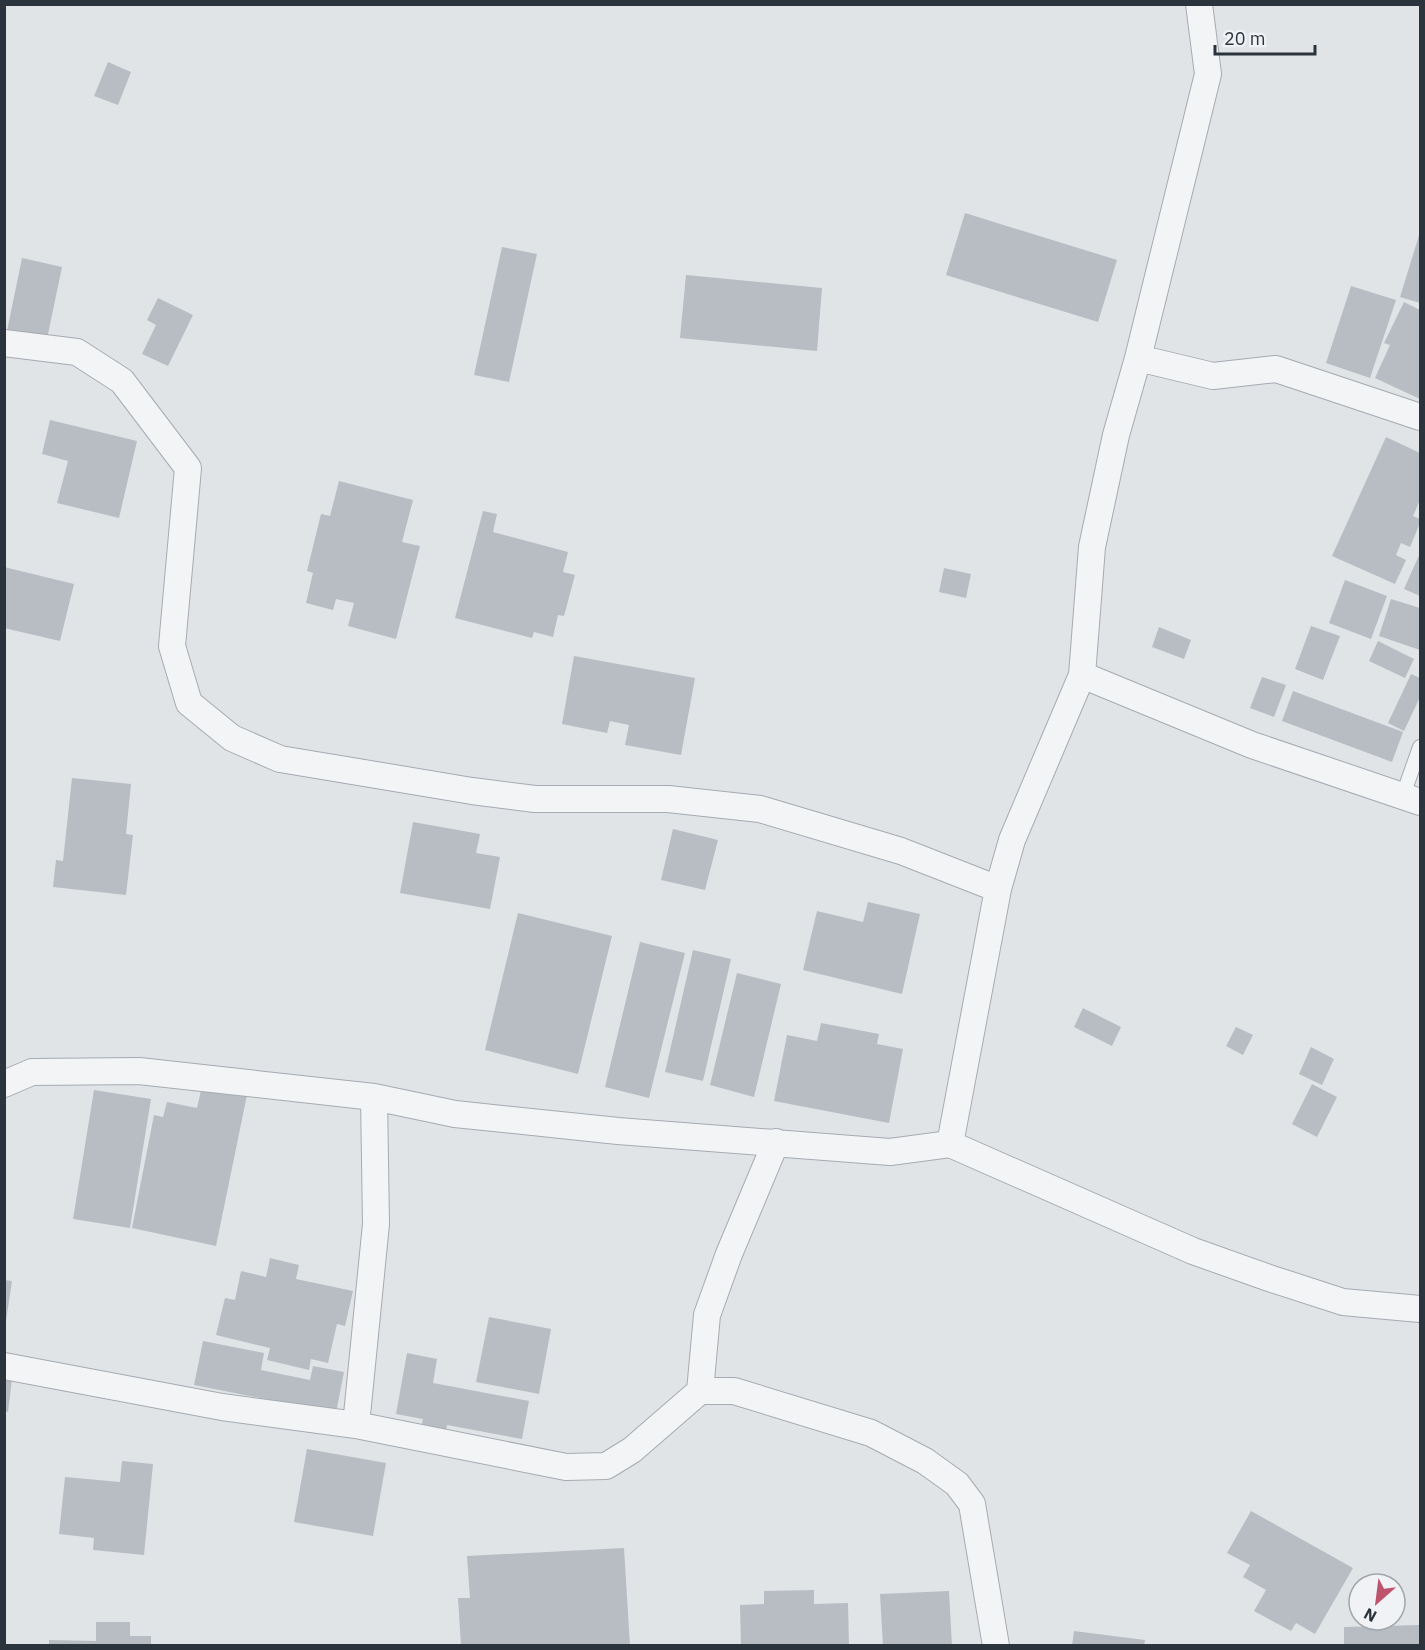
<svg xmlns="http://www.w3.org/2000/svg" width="1425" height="1650" font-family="'IBM Plex Sans',sans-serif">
  <rect width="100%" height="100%" fill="#e0e4e7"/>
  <path fill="#b8bdc4" d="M108,62L131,72L118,105L94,96Z
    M965,213L1117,260L1098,322L946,275Z
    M1420,232V303L1400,297Z
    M502,247L537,254L509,382L474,375Z
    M22,258L62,267L47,339L7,331Z
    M686,275L822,288L817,351L680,338Z
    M1351,286L1396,300L1370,378L1326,363Z
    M158,298L193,315L168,366L142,354L156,325L147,320Z
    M1404,302L1420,310V399L1375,378L1390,345L1384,343Z
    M50,420L137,441L119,518L57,503L68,461L42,454Z
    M1386,437L1420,453V500L1413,516L1420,519V523L1410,547L1401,543L1396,555L1406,560L1395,584L1332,556Z
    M339,481L413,500L402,542L420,546L396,639L348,626L354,603L336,599L333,610L306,603L313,573L307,571L321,514L330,516Z
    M483,511L497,514L493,532L568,552L563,572L575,575L564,616L558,615L553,637L534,632L532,638L455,618Z
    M1420,553V596L1404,589Z
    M4,567L74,584L60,641L4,628Z
    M944,568L971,574L966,598L939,592Z
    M1345,580L1387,596L1371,639L1329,623Z
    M1391,599L1420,608V650L1379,636Z
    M1311,626L1340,636L1323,680L1295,669Z
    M1159,627L1191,640L1184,659L1152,647Z
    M1378,641L1414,659L1405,678L1369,661Z
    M574,656L695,678L681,755L625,745L629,725L610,721L607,733L562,724Z
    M1411,674L1420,678V697L1404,731L1388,723Z
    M1262,677L1286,685L1274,717L1250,708Z
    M1293,691L1403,732L1392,762L1282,721Z
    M72,778L131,784L126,834L133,835L126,895L53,887L56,860L63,861Z
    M413,822L480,834L476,853L500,857L490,909L400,893Z
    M673,829L718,840L705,890L661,880Z
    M868,902L920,914L902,994L803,970L817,911L863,922Z
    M518,913L612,936L578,1074L485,1050Z
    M640,942L685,953L649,1098L605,1087Z
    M693,950L731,959L703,1081L665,1072Z
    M737,973L781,984L754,1097L710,1085Z
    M1083,1008L1121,1027L1112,1046L1074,1027Z
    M821,1023L879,1034L877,1044L903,1049L889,1123L774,1101L787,1035L817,1041Z
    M1236,1027L1253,1035L1243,1055L1226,1046Z
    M1311,1047L1334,1059L1322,1085L1299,1074Z
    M1312,1084L1337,1097L1317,1137L1292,1124Z
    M202,1086L247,1095L216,1246L132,1228L154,1115L163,1117L167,1102L197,1108Z
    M94,1090L151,1099L130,1228L73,1219Z
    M270,1258L299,1265L296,1279L353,1291L345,1326L337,1324L328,1363L311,1359L309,1370L267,1360L270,1348L216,1335L225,1298L235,1300L241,1271L266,1277Z
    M4,1280L12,1281L6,1321H4Z
    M489,1317L551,1329L539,1394L476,1382Z
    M203,1341L264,1353L261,1370L310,1380L313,1366L344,1372L336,1413L194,1385Z
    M407,1353L437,1359L433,1383L529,1401L522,1439L447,1425L445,1438L420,1433L423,1419L396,1414Z
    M5,1370L13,1371L8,1412L5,1411Z
    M307,1449L386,1463L373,1536L294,1522Z
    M122,1461L153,1464L144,1555L93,1550L94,1538L59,1534L65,1477L120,1482Z
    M1251,1511L1353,1568L1315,1634L1296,1623L1291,1631L1254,1611L1266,1590L1243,1577L1250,1565L1227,1553Z
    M624,1548L630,1646H461L458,1598H470L467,1556Z
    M814,1590V1604L848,1603L849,1646H741L740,1605L764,1604V1591Z
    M949,1591L952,1646H883L880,1594Z
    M96,1622H130V1636H151V1646H49V1640L96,1641Z
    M1420,1625V1646H1344V1627Z
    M1074,1631L1145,1640L1144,1646H1072Z"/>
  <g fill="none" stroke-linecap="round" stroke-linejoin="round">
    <defs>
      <path id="lane" d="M1403,795L1420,747"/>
      <path id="street" d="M4,343L77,352L122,381L188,468L172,646L189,703L232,738L280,759L472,791L535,799H668L760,809L901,851L998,889
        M1138,358L1213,376L1276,369L1420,417
        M1082,675L1252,745L1420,802
        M4,1084L32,1072L139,1071L374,1097L455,1114L618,1131L890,1152L950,1144L1193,1251L1269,1278L1343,1302L1420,1309
        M950,1144L998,889L1012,840L1082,675L1092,547L1116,435L1138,358L1208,74L1199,4
        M4,1366L222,1407L356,1425L566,1467L606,1466L632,1450L700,1391H734L871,1433L925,1461L957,1484L972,1504L996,1646
        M700,1391L707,1315L729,1254L776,1142
        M356,1425L376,1224L374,1097"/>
    </defs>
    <use href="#lane" stroke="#a6abb1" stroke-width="16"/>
    <use href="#street" stroke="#a6abb1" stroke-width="28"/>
    <use href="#lane" stroke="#f2f4f6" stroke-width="14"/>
    <use href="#street" stroke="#f2f4f6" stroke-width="26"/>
  </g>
  <rect width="1425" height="1650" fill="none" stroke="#2b333d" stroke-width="12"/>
  <g transform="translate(1377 1602) rotate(208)"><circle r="28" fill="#f0f2f5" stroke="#a1a6ab" stroke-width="1.5"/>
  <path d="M0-4.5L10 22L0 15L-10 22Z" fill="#be536e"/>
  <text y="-9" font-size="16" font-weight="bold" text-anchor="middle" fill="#2b333d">N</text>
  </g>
  <path d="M1215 45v9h100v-9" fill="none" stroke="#2b333d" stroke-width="3"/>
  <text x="1224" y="45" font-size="18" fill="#2b333d" stroke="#f0f2f5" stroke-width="4.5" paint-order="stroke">20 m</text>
</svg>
